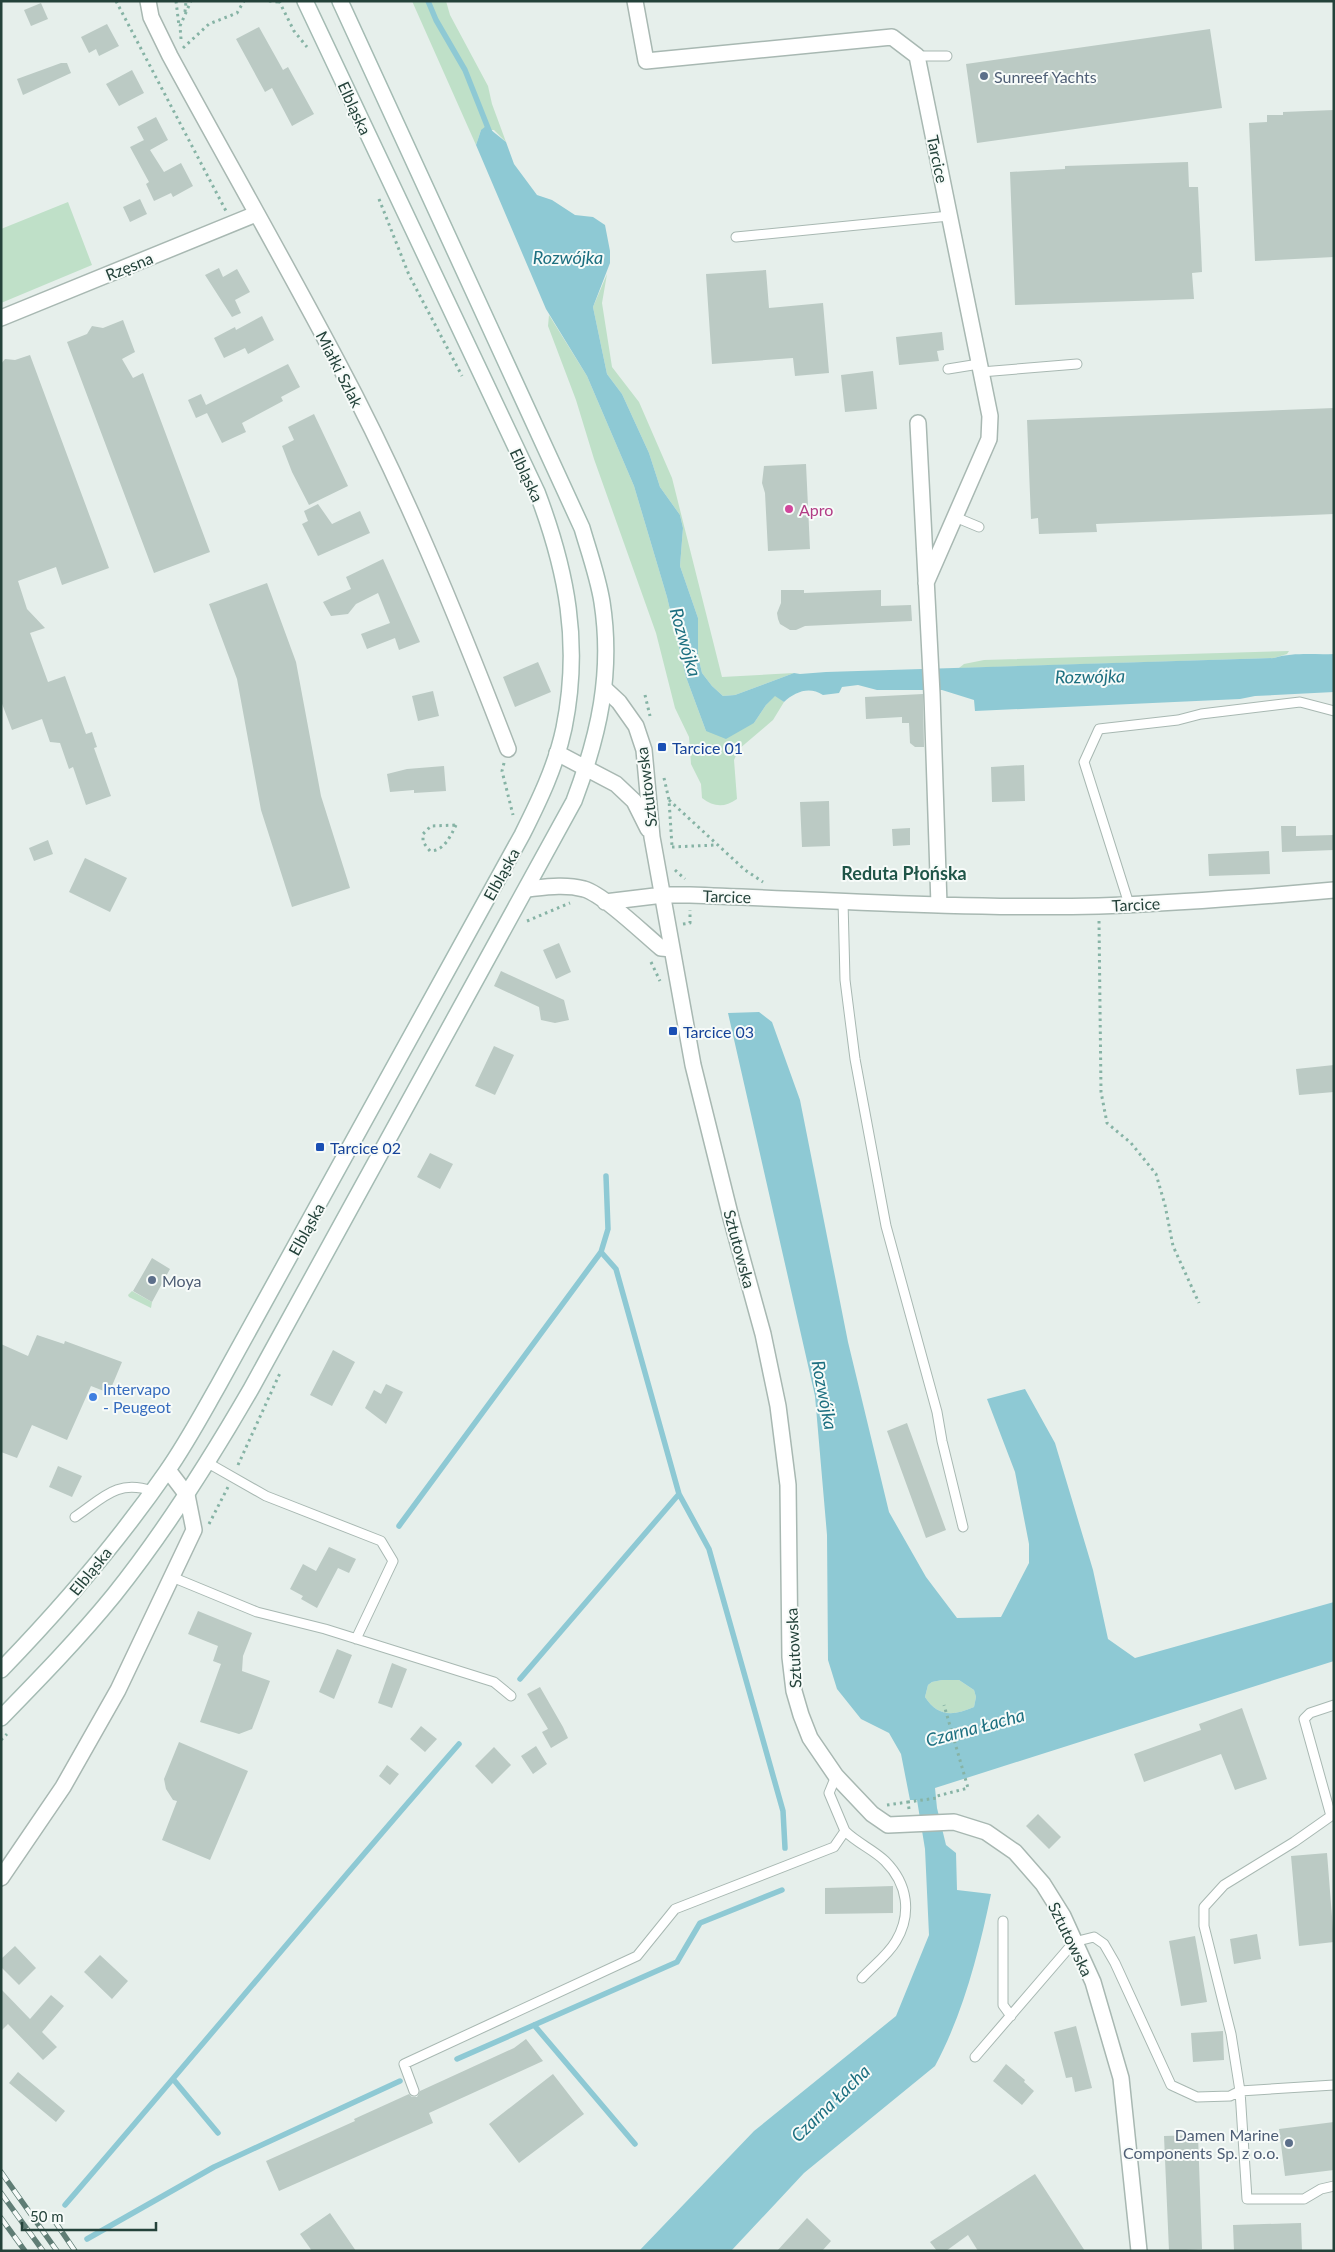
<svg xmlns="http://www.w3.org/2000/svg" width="1335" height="2252" font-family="Lato,sans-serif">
  <rect width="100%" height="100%" fill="#e6efeb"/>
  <path fill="#bfe0c8" d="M412,1H446L450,15L488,86L492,104L506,142L494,130H481L476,145Z
    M68,202L92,265L1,303V229Z
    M607,274L602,303L612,367L639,402L672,478L722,677L794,673L735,695L723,696L712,686L702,673L698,656V618L680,566L683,528L680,515L660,487L649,453L622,394L607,374L593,307Z
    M549,315L587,376L634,486L667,597L686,677L706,731L754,723L766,705L775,695L784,702L773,720L739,749L734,760L737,799C724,808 714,807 702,798L701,784L691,764L689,737L675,708L656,633L594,459L576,400L548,326Z
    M1289,651L1287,654L1274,658L959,668L964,664L984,660Z
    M132,1291L152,1302L151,1308L129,1297L128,1295Z
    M942,1680H959L974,1690L976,1697L974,1707C953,1716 938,1717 925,1697L928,1685L932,1682Z"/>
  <path fill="#8ec9d4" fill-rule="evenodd" d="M486,126L506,142L514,164L537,195L552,200L575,215L593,217L605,225L610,251V263L593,307L607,374L622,394L649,453L660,487L680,515L683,528L680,566L698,618V656L702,673L712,686L723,696L735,695L794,673L800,674L826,672L1274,658C1295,652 1313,655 1334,654V692L1255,696L1240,699L975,711L974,700L942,690H877L858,685L842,687L839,693L823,695C809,686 795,692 784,702L775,696L766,705L754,723L726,739L706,731L686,677L667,597L634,486L587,376L546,309L476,145L481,130Z
    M759,1012L772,1022L800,1100L848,1342L889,1512L926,1577L957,1618L1001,1617L1029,1563V1544L1015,1472L987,1399L1025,1389L1055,1443L1093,1570L1108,1639L1135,1658L1334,1602V1661L935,1788L937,1808L946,1845L956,1853L957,1890L991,1894C979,1952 963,2014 935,2066L804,2173L731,2251H639L754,2131L896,2016L929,1935L925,1849L917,1800H910L901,1754L889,1733L861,1719L837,1689L828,1660L827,1535L815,1396L728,1013ZM942,1680H959L974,1690L976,1697L974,1707C953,1716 938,1717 925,1697L928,1685L932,1682Z"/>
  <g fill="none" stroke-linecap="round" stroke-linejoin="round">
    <path stroke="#8ec9d4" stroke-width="5.5" d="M428,1L436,20L465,70L490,133
      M606,1176L608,1229L601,1252L616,1269L679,1494L709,1549L783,1811L785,1848
      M399,1526L601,1252
      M520,1679L679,1494
      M534,2025L635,2144
      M457,2059L677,1962L700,1923L782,1890
      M173,2079L218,2133
      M65,2205C197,2052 326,1896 459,1744
      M87,2239L214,2167L400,2081"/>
  </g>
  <path fill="#bbcac4" d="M41,3L48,19L31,26L24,10Z
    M107,24L119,46L99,56L96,49L89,53L81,37Z
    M259,27L283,70L288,67L314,114L292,126L272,88L265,92L236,39Z
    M1210,29L1222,108L977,143L966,64Z
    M61,63H67L71,73L23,95L17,79Z
    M132,70L144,93L119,106L106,84Z
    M1334,110V257L1255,261L1249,123L1267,122V115H1283V112Z
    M156,117L168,140L150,150L164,172L181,163L193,186L173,197L171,193L154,201L146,184L149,182L130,147L144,140L146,144L137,127Z
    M1188,162L1189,187H1198L1201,247L1202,272L1192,273L1194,299L1015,305L1010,172L1065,169V166Z
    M140,199L147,214L130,222L123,207Z
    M219,268L223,277L237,269L250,292L235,300L241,313L232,317L205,275Z
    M766,270L769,308L823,303L829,373L795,376L793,358L712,364L706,274Z
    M262,316L274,340L248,354L245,348L224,358L214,338L235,327L236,330Z
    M123,320L135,352L122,359L133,378L143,373L210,552L154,573L67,342L87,334L92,326L103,328Z
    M942,332L944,350L937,351L939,361L899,365L896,337Z
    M30,355L109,568L62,585L56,567L18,581L27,609L45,628L30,633L48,682L65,676L86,734L92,732L97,747L94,748L111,796L86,805L73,767L69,769L60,743L50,742L42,719L12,730L1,701V364L5,359L15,360Z
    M288,364L300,387L281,397L283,401L242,423L246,432L222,443L207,413L196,418L188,400L201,394L206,405Z
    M873,371L877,409L845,412L841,375Z
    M1334,408V514L1096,524L1097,532L1039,534L1038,518L1031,519L1027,420Z
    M314,414L348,486L309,505L292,472L282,446L294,440L288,427Z
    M806,464L810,549L768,551L765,493L762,483L764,466Z
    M318,504L332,524L360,511L370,533L318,556L302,524L308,521L304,511Z
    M383,559L420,642L399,650L395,638L367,649L361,634L390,623L378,593L356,604L348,614L331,616L323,602L351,589L346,577Z
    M267,583L296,662L321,796L350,888L292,907L261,810L237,679L209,604Z
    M781,590H804V593L881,590V606L911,605L912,621L805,626L796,630H790L780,624L778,619L777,613L781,603Z
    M538,662L551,692L515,707L503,677Z
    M433,691L439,716L418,721L412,696Z
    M923,694L924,747H915L910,743L909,723H902V717L866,719L865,697Z
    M1024,765L1025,801L992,802L991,767Z
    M444,766L446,791L414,793V790L390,792L387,774L407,769Z
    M829,801L830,846L802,847L800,802Z
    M1281,826H1296V836L1334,835V850L1282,852Z
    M910,828V845L893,846L892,829Z
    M48,840L53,854L34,861L29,848Z
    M1269,851L1270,874L1209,876L1208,854Z
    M85,858L127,878L110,912L69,892Z
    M559,943L571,972L556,979L543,950Z
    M501,971L564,1000L569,1020L555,1023L541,1020L539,1007L494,986Z
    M494,1046L514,1055L495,1095L475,1086Z
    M1334,1065V1092L1299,1095L1296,1069Z
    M430,1153L453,1164L440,1189L417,1177Z
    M152,1258L170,1269L152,1302L133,1291Z
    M37,1335L64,1344L65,1341L122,1362L109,1393L91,1386L67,1440L32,1425L17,1458L1,1452V1344L28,1356Z
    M333,1350L355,1362L332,1406L310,1395Z
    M386,1384L403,1392L386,1424L365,1408L374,1390L381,1394Z
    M907,1423L946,1530L926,1538L887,1431Z
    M58,1466L82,1476L72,1497L49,1487Z
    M329,1547L356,1559L349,1573L338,1568L317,1608L301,1599L303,1596L290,1589L303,1564L316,1571Z
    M198,1611L252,1633L243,1656L242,1671L270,1681L252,1729L239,1734L200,1722L221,1664L213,1661L218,1646L188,1634Z
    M337,1649L352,1655L334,1699L319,1692Z
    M392,1663L407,1669L392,1708L378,1703Z
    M540,1687L563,1727L568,1738L551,1748L542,1732L548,1729L527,1694Z
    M1242,1708L1267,1779L1235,1790L1221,1754L1144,1782L1134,1754L1201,1730L1199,1724Z
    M421,1726L437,1739L425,1752L410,1739Z
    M179,1742L248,1771L210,1860L162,1840L177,1801L173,1800L166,1789L164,1779Z
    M536,1746L547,1764L533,1774L521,1756Z
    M494,1747L511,1765L492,1784L475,1766Z
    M387,1765L399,1774L390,1785L379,1776Z
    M1038,1814L1061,1837L1049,1849L1026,1826Z
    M1327,1853L1334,1942L1299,1946L1291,1856Z
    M893,1886V1913L825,1914V1888Z
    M1257,1934L1261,1959L1234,1964L1230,1939Z
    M1195,1936L1207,2002L1181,2006L1169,1941Z
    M15,1946L36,1968L19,1985L1,1967V1959Z
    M100,1955L128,1981L112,1999L84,1972Z
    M1,1989L30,2019L51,1995L64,2006L42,2032L57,2047L43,2060L8,2024L1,2031Z
    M1076,2026L1092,2088L1075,2092L1072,2077L1066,2078L1054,2032Z
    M1223,2031L1224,2060L1193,2062L1191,2033Z
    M526,2039L543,2061L429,2113L433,2123L279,2191L266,2161L355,2121L354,2119L409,2094L412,2097H417L420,2091L514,2048Z
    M1006,2064L1025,2080L1024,2082L1034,2091L1022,2105L993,2081Z
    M18,2072L65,2111L56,2122L9,2083Z
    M553,2074L584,2114L519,2163L489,2124Z
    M1334,2122V2170L1285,2176L1279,2129Z
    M1198,2135L1202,2249L1169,2251L1164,2136Z
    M1035,2174L1085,2251H978L968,2235L946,2251H937L930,2242Z
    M330,2213L356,2251H312L300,2234Z
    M807,2218L831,2241L822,2251H777Z
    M1301,2223L1302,2251H1234L1233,2225Z"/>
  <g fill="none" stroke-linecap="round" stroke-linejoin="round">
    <defs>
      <path id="service" d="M917,56H947
        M736,237L949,216
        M948,369L979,364
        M981,372L1077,364
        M955,517L979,527
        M843,901L845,980L855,1059L886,1226L937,1412L942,1441L963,1527
        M1129,904L1084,762L1099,729L1178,720L1201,714L1300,702L1334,711
        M208,1463L266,1496L381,1541L393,1561L356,1639
        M75,1517C103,1498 117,1479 152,1491
        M172,1577L257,1612L325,1629L494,1682L511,1696
        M845,1831C857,1843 874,1850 885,1861C908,1884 912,1914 896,1941C888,1955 872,1967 862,1978
        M1003,1921V2005L1011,2016
        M975,2057L1074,1942L1094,1937L1104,1944L1115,1963L1171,2085L1197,2097L1230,2096L1240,2091L1231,2034L1204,1926V1907L1224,1885L1294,1842L1331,1816L1304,1719L1310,1713L1334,1705
        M1334,2085L1240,2091L1247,2199H1304L1321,2189L1334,2186
        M414,2091L404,2064L637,1956L675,1909L834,1847L845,1831L829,1793L836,1776"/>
      <path id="minor" d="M148,1L151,17L170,56C225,157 282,257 336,359C403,484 457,616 508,749
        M635,1L646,61L892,37L917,56L990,416L989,439L926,583
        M1,318L256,214
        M918,423L932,694L939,905
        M605,689L619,702L636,726L644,750L652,837L693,1065L731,1218L763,1334L778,1406L788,1485L790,1657L794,1691L801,1715L810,1738L836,1776L872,1814L888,1825L954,1822L986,1832L1015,1852L1043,1884L1063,1916L1093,1982L1121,2078L1139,2251
        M557,753L616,784L634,801L648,829
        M527,889C546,887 565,884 584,889C604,895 643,933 661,948L672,949
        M605,902L663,895H690C826,900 963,909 1099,906C1177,903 1256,897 1334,890
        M1,1878L63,1787L118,1690L194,1530L187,1495L168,1470"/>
      <path id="secondary" d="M1,1670C61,1608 118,1542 167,1471C186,1444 202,1414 218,1386L522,835C539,801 556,766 564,728C581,644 567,571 537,492L305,1
        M1,1718C40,1678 79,1638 114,1595C166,1530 210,1460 251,1389L574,801C599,735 613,673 602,602C598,577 589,552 582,528L340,1"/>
    </defs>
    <use href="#service" stroke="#a8b8b2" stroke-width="11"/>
    <use href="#minor" stroke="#a8b8b2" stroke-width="18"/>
    <use href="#secondary" stroke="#a4bbb3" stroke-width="18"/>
    <path stroke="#86b3a5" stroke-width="3" stroke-dasharray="2.5 4" stroke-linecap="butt" d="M116,1L226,211
      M176,1L179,26
      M269,1L279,2
      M279,1L294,31L307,47
      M185,12L186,1
      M181,39L180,26L191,1
      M183,48L209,24L237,13L244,1
      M379,199L409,275L462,376
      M645,695L650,716
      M504,763L502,771L513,815
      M664,778L669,800L672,846
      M669,800L745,870L763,882
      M456,825C450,837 444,851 430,851L423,842V834L431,826Z
      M672,847L716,845
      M675,870L685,879
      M527,921L570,903
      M1099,921L1101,1092L1107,1123L1131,1143L1156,1174L1165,1205L1173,1246L1199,1303
      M683,924L690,923V910
      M651,962L660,981
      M238,1465L280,1373
      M209,1524L228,1487
      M1,1740L7,1734
      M887,1805L908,1802
      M909,1809L908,1802L937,1798V1796L968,1788L944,1705"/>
    <use href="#service" stroke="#fff" stroke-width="9"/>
    <use href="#minor" stroke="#fff" stroke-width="15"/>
    <use href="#secondary" stroke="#fff" stroke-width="15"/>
    <defs>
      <path id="rail" d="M1,2172L57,2251
        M1,2193L43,2251
        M1,2218L25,2251
        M56,2223L75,2251"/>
    </defs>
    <use href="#rail" stroke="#5f7d75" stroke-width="5.5"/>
    <use href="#rail" stroke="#f7fbf9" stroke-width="4" stroke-dasharray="11" stroke-linecap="butt"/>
  </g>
  <g fill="#5c6f8a" stroke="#f7fbf9" stroke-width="2">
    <circle cx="984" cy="76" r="5"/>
    <circle cx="152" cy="1280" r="5"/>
    <circle cx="1289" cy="2143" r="5"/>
  </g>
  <circle fill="#d1479c" stroke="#f7fbf9" stroke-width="2" cx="789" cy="509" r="5"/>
  <g fill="#1a4fb4" stroke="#f7fbf9" stroke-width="2">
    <rect x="657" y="742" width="10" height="10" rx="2.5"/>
    <rect x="668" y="1026" width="10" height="10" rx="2.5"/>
    <rect x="315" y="1142" width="10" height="10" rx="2.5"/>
  </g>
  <circle fill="#3f7fe0" stroke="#f7fbf9" stroke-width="2" cx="93" cy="1397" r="5"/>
  <g text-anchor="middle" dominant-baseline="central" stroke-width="4" stroke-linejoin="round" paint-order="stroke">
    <g font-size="16" fill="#4e5e75" stroke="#f7fbf9" text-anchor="start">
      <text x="994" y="76">Sunreef Yachts</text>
      <text x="162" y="1280">Moya</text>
      <text x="1279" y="2134" text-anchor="end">Damen Marine<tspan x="1279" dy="18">Components Sp. z o.o.</tspan></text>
    </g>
    <g font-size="16" fill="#24423a" stroke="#f7fbf9">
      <text transform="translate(355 108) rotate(65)">Elbląska</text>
      <text transform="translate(938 159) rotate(78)">Tarcice</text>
      <text transform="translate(129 266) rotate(-22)">Rzęsna</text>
      <text transform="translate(340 369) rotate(63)">Miałki Szlak</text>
      <text transform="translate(527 475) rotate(65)">Elbląska</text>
      <text transform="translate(646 787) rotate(-97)">Sztutowska</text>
      <text transform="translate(501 874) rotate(-61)">Elbląska</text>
      <text transform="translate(727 896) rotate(2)">Tarcice</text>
      <text transform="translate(1136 904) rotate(-3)">Tarcice</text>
      <text transform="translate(306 1229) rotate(-61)">Elbląska</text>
      <text transform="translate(740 1249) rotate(75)">Sztutowska</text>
      <text transform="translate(90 1571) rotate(-51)">Elbląska</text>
      <text transform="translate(793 1648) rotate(-93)">Sztutowska</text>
      <text transform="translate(1071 1939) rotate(64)">Sztutowska</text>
    </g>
    <g font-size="16" fill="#b23c85" stroke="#f7fbf9" text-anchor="start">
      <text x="799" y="509">Apro</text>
    </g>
    <g font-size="16" fill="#164399" stroke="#f7fbf9" text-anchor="start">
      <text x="672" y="747">Tarcice 01</text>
      <text x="683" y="1031">Tarcice 03</text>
      <text x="330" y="1147">Tarcice 02</text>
    </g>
    <g font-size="16" fill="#366cbe" stroke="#f7fbf9" text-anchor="start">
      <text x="103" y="1388">Intervapo<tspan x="103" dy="18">- Peugeot</tspan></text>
    </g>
    <g font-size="18" font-style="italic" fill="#1c6f80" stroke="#f7fbf9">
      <text x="568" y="257">Rozwójka</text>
      <text transform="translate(686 642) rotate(74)">Rozwójka</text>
      <text transform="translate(1090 676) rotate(-1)">Rozwójka</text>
      <text transform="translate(825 1395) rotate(79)">Rozwójka</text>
      <text transform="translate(975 1727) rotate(-15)">Czarna Łacha</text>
      <text transform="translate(830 2103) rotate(-44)">Czarna Łacha</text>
    </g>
    <g font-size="18" font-weight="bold" fill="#1f5548" stroke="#f7fbf9">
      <text x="904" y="873">Reduta Płońska</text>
    </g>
  </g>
  <rect width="1335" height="2252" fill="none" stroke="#24423a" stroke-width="5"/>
  <path d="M22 2222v8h134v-8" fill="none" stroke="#24423a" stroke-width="2.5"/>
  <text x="30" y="2222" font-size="15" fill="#24423a" stroke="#f7fbf9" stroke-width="4" paint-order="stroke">50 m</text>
</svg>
